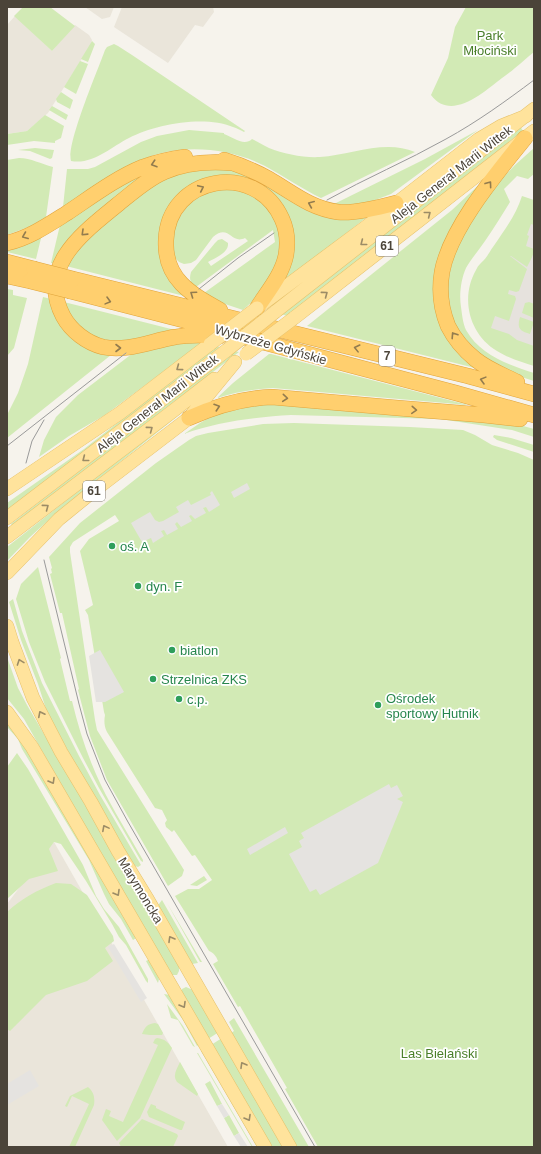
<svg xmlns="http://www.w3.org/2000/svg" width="541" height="1154" font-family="Helvetica,sans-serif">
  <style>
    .residential { fill: #eae5da }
    .industrial { fill: #e6e2dd }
    .green { fill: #d2eab5 }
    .parking { fill: #e5e3e0 }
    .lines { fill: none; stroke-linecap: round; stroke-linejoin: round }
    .major-casing { stroke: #e6c16a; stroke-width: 14 }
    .highway-casing { stroke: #e0a43c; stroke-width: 16 }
    .major { stroke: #ffe39c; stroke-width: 13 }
    .highway { stroke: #ffcf6e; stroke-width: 15 }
    .tram { stroke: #9a9a9a; stroke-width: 1 }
    .major-bridge-casing { stroke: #e6c16a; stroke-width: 14; stroke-linecap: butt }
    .highway-bridge-casing { stroke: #e0a43c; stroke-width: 16; stroke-linecap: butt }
    .major-bridge { stroke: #ffe39c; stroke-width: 13 }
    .highway-bridge { stroke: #ffcf6e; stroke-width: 15 }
    .oneway { stroke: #937c4e }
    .oneway2 { stroke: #9c8c66 }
    .leisure-dot { fill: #2e9e5b; stroke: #fff; stroke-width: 1.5 }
    .labels { text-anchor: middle; stroke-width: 3.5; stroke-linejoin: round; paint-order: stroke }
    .shield { fill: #fff; stroke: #817c74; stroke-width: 1 }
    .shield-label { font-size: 12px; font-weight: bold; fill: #4b4439 }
    .park-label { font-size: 13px; fill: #4a7f2a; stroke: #fff }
    .street-label { font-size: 13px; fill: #4b4439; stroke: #fff }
    .leisure-label { font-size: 13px; fill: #27864d; stroke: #fff; text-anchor: start }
  </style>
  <rect width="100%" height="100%" fill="#f6f3ec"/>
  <path class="residential" d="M85,7H114L110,17L102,19Z
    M122,7H213L214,12L203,27L195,25L168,63L114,27Z
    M15,16L52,51L75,25L89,35L92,40L91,44L48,113L27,131L7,134V25Z
    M54,842L228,1147H7V904Z"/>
  <path class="industrial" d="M534,206V354L489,339L482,320L502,265Z"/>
  <path class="green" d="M23,7H50L75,26L52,51L14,16Z
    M466,7H534V52C527,57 522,63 515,68C511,72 507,74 502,78C484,92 451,122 431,95L448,58L455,27Z
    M92,41L95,44L88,62L81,59Z
    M114,44L118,46L132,55L245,131L244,132C240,130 237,128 233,127C205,115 155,124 129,138C111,147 93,165 71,161C66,144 98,70 105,50L107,47Z
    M80,61L88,64L76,94L64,87Z
    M61,92L73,100L70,109L57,102L56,99Z
    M52,106L68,115L66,120L49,110Z
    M45,115L64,126L61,138L55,141V143L34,141L7,145V134L27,131Z
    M520,126L523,131L287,316L281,314Z
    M189,130L224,133V134C233,137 244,147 252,139C258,142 263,145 269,148C284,154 304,158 320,157C351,155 385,139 415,152L321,198C302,189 284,176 265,166C230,148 181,143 144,159C115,171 89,190 63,207L67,169H88L95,167L141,142L157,136Z
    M478,130L391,194L370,202L351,205L334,204L425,159Z
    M35,148L54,150L52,158L50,159L30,151L18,150Z
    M534,148V174L528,179L517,176L504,189L510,202C502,215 494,228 485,241C479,250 471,259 466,268C461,279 459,295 461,307C462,314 463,324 466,330C480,355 509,365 534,373V381L515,375L477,353L459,332L451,316L447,298V283L454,255L471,219L496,185L515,165Z
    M19,158C31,158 41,164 53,167L46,217L31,226L7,235V160Z
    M197,168C208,169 227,168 237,171C267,182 291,207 321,216C336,221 352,220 367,217L280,285L288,217L282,203L271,193L194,184L183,191L173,201L162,222L159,236V254L188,297L66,266L81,243L150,187L167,177Z
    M152,169L67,241L60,250L54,263H51L60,225L125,182Z
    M484,180L467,203L436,309L441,329L461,356L475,368L307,326L452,210Z
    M229,189L246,192L266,206L277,223L280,239V250L278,259L268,281L257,297L243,310L219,302L204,293L275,242L273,230L196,287C190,283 189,279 191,272L215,243L218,240L222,239L228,243C229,253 215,258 208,262L211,266L248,241L245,238C231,245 229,223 213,237L196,260L191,263L184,264L179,262L175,258L172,239L177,221L187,206L201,195L214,191Z
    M522,196L534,200V225L531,224L527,235L529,236L526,246L534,249C534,255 530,261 527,267L511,256H510L527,269L519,291L516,292L509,290L508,294L515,296L516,299L509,321L495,316L491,328L509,334L517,340L534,346V366C522,362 508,358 497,351C469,334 460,298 476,270C478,265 482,262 484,260C487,257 490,251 493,247C504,231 516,215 522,196Z
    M42,234L36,259L7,252V248Z
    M7,289L13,290V295L27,298L14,348L7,356Z
    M43,297L51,299C55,308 57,319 63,328C71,343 96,349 111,355L7,438V415L18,393L28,364Z
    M64,302L179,331L134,341H103L89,336L72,322Z
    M529,302L534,304V318L522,313L525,303Z
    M520,317L534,322L530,334C519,331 517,328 520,317Z
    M203,342L105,415L69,436L39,457L44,440L56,417L78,395L133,353L172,343Z
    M216,346L220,347L7,512V503L84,449Z
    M234,351L239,352L12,526L11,524Z
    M269,354H271L468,405L273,388C253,389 235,392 217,398L233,383Z
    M259,401L516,424L534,429V437L512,430L440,419L291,415C256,417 216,422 184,434L200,423L214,415Z
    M183,409L184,411L61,509L30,537L7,561V547Z
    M294,423L410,427L463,430L475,435L492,445L518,453L534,460V1147H318L285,1089L287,1088L240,1006L238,1007L213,964L218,961C216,956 214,953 209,951L175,896L188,889H199L212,880L195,855L192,856L174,830L172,832L166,827L165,823L167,820L162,810L155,808L107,732C104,726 104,721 105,715L104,712L88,615L85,610L93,605L80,551L89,539L119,521L115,515L73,542L70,547V552L95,720L97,730L184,870L182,876L168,886L107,780L90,736L78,690L79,689L62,613H60L50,574L52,573L51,569L52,568L49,557L80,523L156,463L189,440L196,436L208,433L263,424Z
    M494,435L511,438L534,445V452L497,440L493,437Z
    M38,567L61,658L60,659L70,701H72C79,730 88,758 101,785C113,810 129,835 143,860V862L141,861L99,788L83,758L45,682L29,642L16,599L21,584Z
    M13,599L22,631L42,683L79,756L100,795L141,865L138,867L135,866L132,864L75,764L47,712L38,684L21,640L9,602Z
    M7,657L18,688L27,705L179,966V971L177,975H172L88,832L24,719L7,698Z
    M7,723L33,758L138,937L133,940L121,919L109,904L104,894L89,860L22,749L18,739L7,727Z
    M17,753L28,769L83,865L96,896L104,909L119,927L148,979V983L146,981L126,945L119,937L112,924L86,881L61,844L54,842L49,849L58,871L29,879L7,899V767Z
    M204,876L207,880L197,886L190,885Z
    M56,883L71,884L87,895L113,936L114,941L105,948L113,961L87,981L46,995L10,1031L7,1029V912C21,899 37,890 56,883Z
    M162,900L198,963L192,964L159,910V904Z
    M167,903L202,962H200Z
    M150,959L159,979L158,983L146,961Z
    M186,987L193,990L219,1032L208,1039L181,993L182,989Z
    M164,994L170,995L200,1044L197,1046L183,1020Z
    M167,1004L183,1026L195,1047L193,1046L178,1020L171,1018Z
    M234,1018L309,1147H297L231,1033L234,1031L229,1022Z
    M155,1023L158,1024L163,1033L162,1035H150L142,1034C145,1027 147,1024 155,1023Z
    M157,1038C165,1039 168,1042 172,1048L140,1118L117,1141L102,1120L106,1109L111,1111L109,1116L123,1122L158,1045L153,1043L155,1039Z
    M222,1038L285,1147H271L211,1045Z
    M203,1049L259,1147H257L201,1051Z
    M197,1053H198L253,1147H252Z
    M180,1062L198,1094L197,1096L177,1082C172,1075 177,1069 180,1062Z
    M210,1081L222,1104L217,1106L205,1084Z
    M88,1087C94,1092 95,1098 94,1105L75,1147H69L89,1104L72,1096L67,1107L65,1106L70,1096Z
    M151,1104L156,1106V1108L185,1122L182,1130H180L149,1117L147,1112Z
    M229,1115L239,1133L234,1136L224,1118Z
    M142,1119L177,1134L178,1136L173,1147H121L119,1143Z"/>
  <path class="parking" d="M247,483L250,489L234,498L231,492Z
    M212,491L220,505L209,512L206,507L203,508L206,513L195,519L191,515L189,516L192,521L181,527L177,522L175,524L178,529L167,535L164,530L161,531L164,536L153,543L151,538L142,542L131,523L150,512L155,520L159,522L163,521L179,512L176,507L188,500L191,505L211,495L210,493Z
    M100,650L124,692L105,702H96L89,656Z
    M389,784L391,788L397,785L403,796L397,799L403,802L378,863L320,895L316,889L310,892L289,854L302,847L299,841L304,838L301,833Z
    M285,827L288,833L250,855L247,849Z
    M114,944L147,998L141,1002L108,947Z
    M30,1070L39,1086L7,1105V1084Z
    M222,1104L229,1115L224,1118L217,1106Z
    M239,1133L248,1147H241L234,1136Z"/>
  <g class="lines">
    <defs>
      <path id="major" d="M261,305L367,226L479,139L501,126L526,116
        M275,312L534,109
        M294,318L534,131
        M7,489L120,413L210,344
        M7,518L227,350
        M7,537L173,411L214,379
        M7,573L59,519L91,493L189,418L235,362
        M7,626L12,642L33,698L61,752L91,802L118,851L148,900L290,1147
        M7,712L32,747L265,1147"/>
      <path id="highway" d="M224,160C240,165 255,171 269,179C293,193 310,208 338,212C354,214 381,207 396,203
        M7,243C29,238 48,225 67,213C91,197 116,178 143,167C157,162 170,159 185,157
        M7,262L34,269
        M7,276L30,281
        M73,279L468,376L534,394
        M70,291L187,321L240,336L456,393L534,415
        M220,310C191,294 164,279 166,240C168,176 256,160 282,219C287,230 288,243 286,255C282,275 268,291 257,308
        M220,336C205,335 190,334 175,337C151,341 127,352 103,347C87,343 71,331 63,316C37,266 83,233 117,205C132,193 147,179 164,172C186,162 209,161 233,163
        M517,382C503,375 487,369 475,359C464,350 454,338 448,326C441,309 439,290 442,272C450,228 497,173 525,138
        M189,418C216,406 243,398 272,397L398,408L484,415L520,419"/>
    </defs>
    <use href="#major" class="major-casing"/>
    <use href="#highway" class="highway-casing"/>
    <use href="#major" class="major"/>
    <use href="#highway" class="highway"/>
    <path class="tram" d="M327,200C366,178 407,161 446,139C477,122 506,101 534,80
      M199,289L238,258L274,233
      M7,446L126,353
      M26,463L32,441L44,420
      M44,560L79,704L87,734L105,780L128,822L315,1147"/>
    <defs>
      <path id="major-bridge" d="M210,344L257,308
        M227,350L275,312
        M246,354L294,318"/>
      <path id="highway-bridge" d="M34,269L73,279
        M30,281L70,291"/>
    </defs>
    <use href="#major-bridge" class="major-bridge-casing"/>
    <use href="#highway-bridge" class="highway-bridge-casing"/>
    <use href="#major-bridge" class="major-bridge"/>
    <use href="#highway-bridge" class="highway-bridge"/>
  </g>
  <defs><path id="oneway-chevron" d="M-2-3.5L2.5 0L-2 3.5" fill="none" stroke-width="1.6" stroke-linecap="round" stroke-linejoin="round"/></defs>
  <g class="oneway">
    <use href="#oneway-chevron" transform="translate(154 164) rotate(162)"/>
    <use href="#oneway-chevron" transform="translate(489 184) rotate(-54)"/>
    <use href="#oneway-chevron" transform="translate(201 188) rotate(-25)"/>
    <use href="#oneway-chevron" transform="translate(311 204) rotate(-157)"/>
    <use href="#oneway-chevron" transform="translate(84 233) rotate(136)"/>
    <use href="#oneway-chevron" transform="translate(25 236) rotate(158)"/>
    <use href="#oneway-chevron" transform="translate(193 294) rotate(-145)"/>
    <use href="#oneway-chevron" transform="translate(108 301) rotate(15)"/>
    <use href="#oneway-chevron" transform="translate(454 335) rotate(-123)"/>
    <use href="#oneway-chevron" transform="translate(118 348)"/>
    <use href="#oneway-chevron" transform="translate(357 348) rotate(-166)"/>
    <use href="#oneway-chevron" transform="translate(483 380) rotate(-165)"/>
    <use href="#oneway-chevron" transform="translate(285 398) rotate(5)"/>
    <use href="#oneway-chevron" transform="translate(217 407) rotate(-18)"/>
    <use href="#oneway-chevron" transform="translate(414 410) rotate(4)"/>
  </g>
  <g class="oneway2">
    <use href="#oneway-chevron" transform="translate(428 214) rotate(-38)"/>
    <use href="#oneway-chevron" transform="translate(363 243) rotate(142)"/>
    <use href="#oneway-chevron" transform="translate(325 294) rotate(-37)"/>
    <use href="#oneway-chevron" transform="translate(179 368) rotate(143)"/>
    <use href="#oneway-chevron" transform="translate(150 429) rotate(-37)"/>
    <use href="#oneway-chevron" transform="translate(85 459) rotate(142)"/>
    <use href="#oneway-chevron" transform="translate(46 507) rotate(-37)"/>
    <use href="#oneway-chevron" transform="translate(20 662) rotate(-110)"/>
    <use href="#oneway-chevron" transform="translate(41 714) rotate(-117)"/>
    <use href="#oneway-chevron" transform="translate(52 781) rotate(60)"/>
    <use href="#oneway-chevron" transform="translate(105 828) rotate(-118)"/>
    <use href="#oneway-chevron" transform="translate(117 893) rotate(60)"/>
    <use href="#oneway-chevron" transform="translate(171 939) rotate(-120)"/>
    <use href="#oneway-chevron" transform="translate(183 1005) rotate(60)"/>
    <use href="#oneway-chevron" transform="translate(243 1065) rotate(-120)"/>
    <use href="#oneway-chevron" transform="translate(248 1118) rotate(60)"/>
  </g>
  <g class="leisure-dot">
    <circle cx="112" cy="546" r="4"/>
    <circle cx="138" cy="586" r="4"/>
    <circle cx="172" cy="650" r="4"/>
    <circle cx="153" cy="679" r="4"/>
    <circle cx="179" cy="699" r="4"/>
    <circle cx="378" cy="705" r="4"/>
  </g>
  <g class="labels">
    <g class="shield">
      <rect x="376" y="236" width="22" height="20" rx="3"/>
      <rect x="379" y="346" width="16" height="20" rx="3"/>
      <rect x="83" y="481" width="22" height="20" rx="3"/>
    </g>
    <g class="shield-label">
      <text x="387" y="250">61</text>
      <text x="387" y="360">7</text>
      <text x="94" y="495">61</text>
    </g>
    <g class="park-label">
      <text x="490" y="40">Park<tspan x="490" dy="15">Młociński</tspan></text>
      <text x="439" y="1058">Las Bielański</text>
    </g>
    <g class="street-label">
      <text transform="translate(451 174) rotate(-38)" y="5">Aleja Generał Marii Wittek</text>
      <text transform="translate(271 344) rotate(16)" y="5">Wybrzeże Gdyńskie</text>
      <text transform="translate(157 403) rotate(-38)" y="5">Aleja Generał Marii Wittek</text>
      <text transform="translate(141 890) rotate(59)" y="5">Marymoncka</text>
    </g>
    <g class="leisure-label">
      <text x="120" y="551">oś. A</text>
      <text x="146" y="591">dyn. F</text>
      <text x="180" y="655">biatlon</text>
      <text x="161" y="684">Strzelnica ZKS</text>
      <text x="386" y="703">Ośrodek<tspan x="386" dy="15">sportowy Hutnik</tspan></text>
      <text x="187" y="704">c.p.</text>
    </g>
  </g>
  <rect width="541" height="1154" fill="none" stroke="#4b4439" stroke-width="16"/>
</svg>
